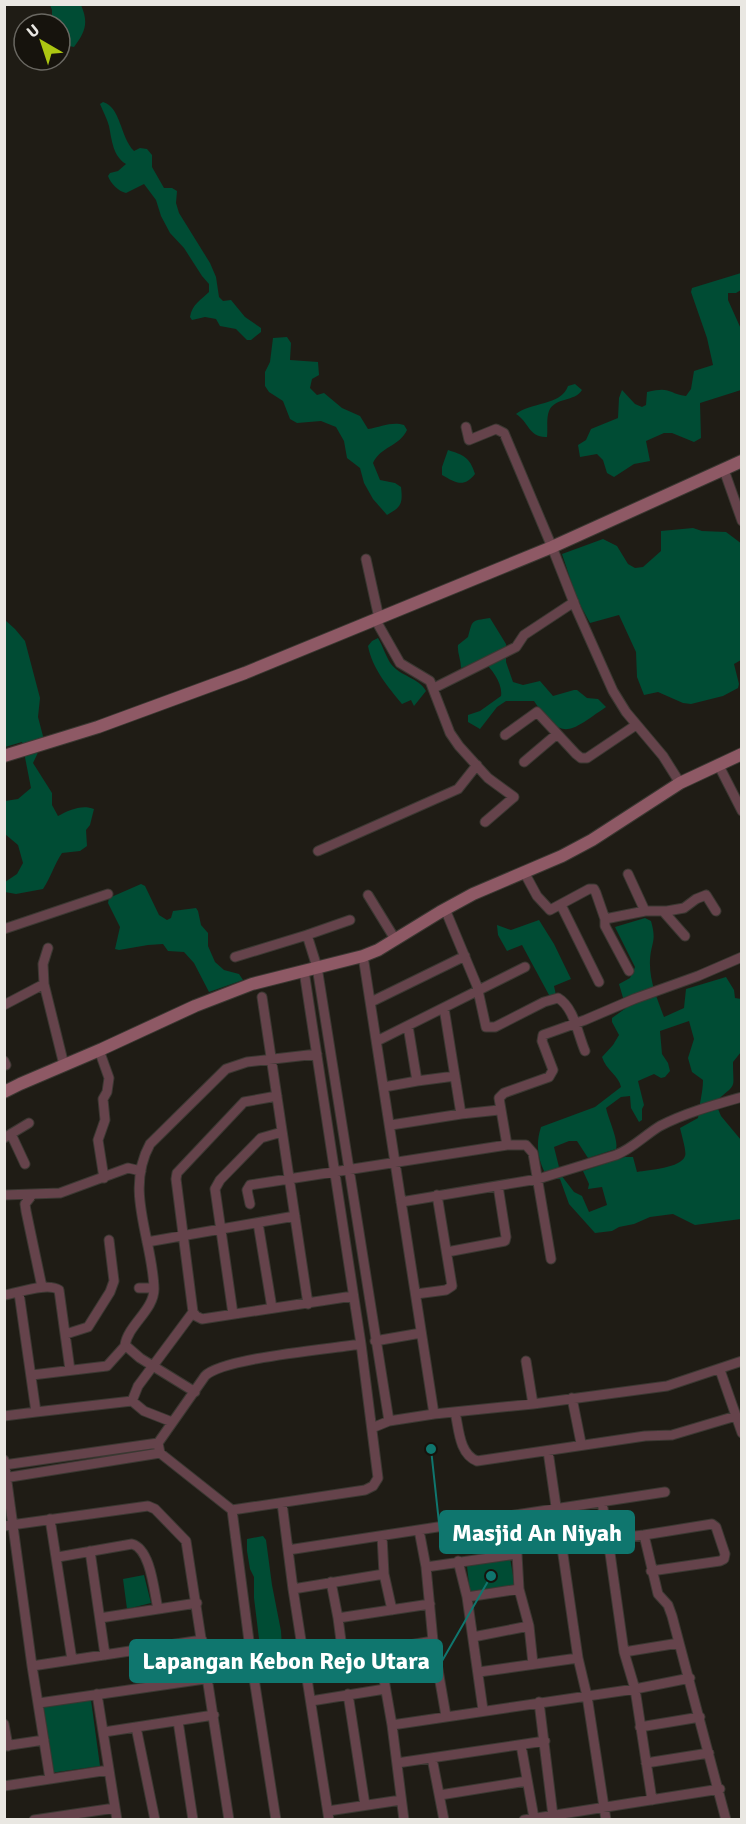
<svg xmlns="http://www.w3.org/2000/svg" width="746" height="1824" font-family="Signika,sans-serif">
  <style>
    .green { fill: #004c34; fill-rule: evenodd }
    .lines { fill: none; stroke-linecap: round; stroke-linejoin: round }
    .street-casing { stroke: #3b3832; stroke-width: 11 }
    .secondary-casing { stroke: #3b3832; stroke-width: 14 }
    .street { stroke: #65434b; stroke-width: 9 }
    .secondary { stroke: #8e5965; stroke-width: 12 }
    .leader { fill: none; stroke: #0f766e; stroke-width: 2 }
    .callout-dot { fill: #0f766e; stroke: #16130d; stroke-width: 2 }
    .callout { fill: #0f766e; stroke: #0f766e; stroke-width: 2 }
    .callout-label { font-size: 24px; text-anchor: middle; font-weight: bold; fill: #fff }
  </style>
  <rect width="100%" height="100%" fill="#1f1c15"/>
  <path class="green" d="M50,5H81C89,23 85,32 74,47L60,44V24H52V10Z
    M103,102C121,107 120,137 134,151L140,148L147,149L152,155V167L164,188H172L177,191L176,203L179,213L210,263L216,277L219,297L223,301L231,300L245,317L261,328V332L251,340H247L236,329L220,326L216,319L205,317L192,320L190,317C192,304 201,300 209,292V284L202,276L184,248L170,233L161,216L156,200L144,184L126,193C118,191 111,184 108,176L110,173L118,171L126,164C113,156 112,141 109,126C107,119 103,111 100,104Z
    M741,273V290L736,293H728V300L741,329V390L700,403L701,438L694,442L672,433H664L646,441L650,461L634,464L614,477L607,473L603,460L597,454L580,457L578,445L586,440L591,429L618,418L619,398L622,390L635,404L642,407L646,405L647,392C671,386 667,393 686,396L691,389L694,371L713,365L707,338L691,292L692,288Z
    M287,337L291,343L290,360L318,362L319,375L312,379L310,388L317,395L324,393L342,408L360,416L368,429C381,427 392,421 404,425L407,430C400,446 380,447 373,463L380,480L395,483L401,487C403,504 401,507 387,515L373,499L364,483L360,468L347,458L344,441L336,427L321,421L297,423L290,419L283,401L269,392L265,386V372L270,362L273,338Z
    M575,384L582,390C575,402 555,397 549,411C546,419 548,428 547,437C529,438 529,422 516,414C530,402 561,406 568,386Z
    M448,450C463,455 470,457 475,474C464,488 456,483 442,475V467Z
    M693,528L702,531L726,532L742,544L741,660L734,664L739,684L738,688L723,696L691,704L683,703L658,692L644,695L637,677L636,652L619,615L590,623L577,599L562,554L603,539L617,546L628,564L635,568L643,567L661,551V531Z
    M490,618L506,644V662L513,682L523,685L540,681L553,696L574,690H577L587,698L598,699L606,707C569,732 563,743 534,701H506L497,707L480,729L468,722V715L480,711L501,696C503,684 492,669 483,661L461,668C461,660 457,652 458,645L468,637C473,620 470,621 490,618Z
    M5,620L15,629L25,641L40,698L38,717L44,740L33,763L52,793V805L58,816C69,810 82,804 94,809L90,825L86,830L87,846L80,851L62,853C54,865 51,877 43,889L16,894L5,892V882L17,874L23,863L18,845L5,834V801L18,799L31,788L22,742L5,747Z
    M378,638C383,646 386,657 391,664C401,677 418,677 426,691L414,706L411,700L402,704C388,687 372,668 368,646L372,641Z
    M141,884L145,886L159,915L167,920L171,918L173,911L196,908L198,911L201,925L208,933V946L215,962L224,970L239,974L243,980L209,992L194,963L184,952L168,951L163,944L148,945L119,950L115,949L120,927L108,903L109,898Z
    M645,918L651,921C657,942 651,942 650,960C649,980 657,998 664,1017L684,1008L686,989L726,977L734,990L735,998L741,999V1052L733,1062C733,1091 738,1082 715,1102L721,1116L741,1140V1219L695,1225L673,1214L650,1217L634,1224L619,1227L612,1231L595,1233L569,1204L560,1179L548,1178C538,1162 535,1145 541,1127L595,1107L621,1087C619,1076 606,1070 602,1057L613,1045L619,1035L612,1022V1018L626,1008L619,984L630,978L635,967L615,927ZM689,1021L694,1039L688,1058L692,1072L703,1080C703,1093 699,1104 698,1118L680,1128C681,1133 687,1152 685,1156C681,1168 649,1170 637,1172L633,1157H625L583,1171L589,1184L588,1189L602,1187L607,1205L589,1212L582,1196L574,1192L561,1175L554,1147L569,1141H577L588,1158L616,1149C619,1141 608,1118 606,1108L621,1097L630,1096L631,1108L639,1122L642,1120V1109L644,1105L638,1081L654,1074L661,1078L665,1077L670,1071L668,1063L662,1054L660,1031Z
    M539,920L554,944L571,979L554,986L556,995H549L522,945L507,951L498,935L497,925L511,930Z
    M263,1536L266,1540L272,1585L281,1631L282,1648C276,1652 266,1653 260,1647L254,1598V1577L250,1569L247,1551V1539Z
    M510,1558L515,1587L470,1594L467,1566Z
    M144,1575L151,1603L127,1609L123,1579Z
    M91,1700L100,1766L50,1773L41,1707Z"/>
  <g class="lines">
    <defs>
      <path id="street" d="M466,427L469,440L496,429L504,433L552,547L576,608L613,691L626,712L663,756L680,783
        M724,470L742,521
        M366,559L379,618
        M375,619L400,663L430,681L450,733L459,746L488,778L514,797L485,822
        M434,688L516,647L524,635L574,602
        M505,735L537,712L576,754L581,758H587L636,725
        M524,762L557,734
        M718,764L742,811
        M318,851L458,789L477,765
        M524,872L537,896L550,910L589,889H594L596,893L605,919L645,911H667L684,908L696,899L706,895L716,911
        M628,874L645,911
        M368,895L395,939
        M561,905L599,982
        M445,909L477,986L486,1027H495L544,1002L558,998C574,1007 578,1035 585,1051
        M663,911L685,936
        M605,919V926L629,971
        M350,920L307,935L317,967L389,1421
        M4,929L108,894
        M48,948L43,964L44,984L64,1065
        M363,956L434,1414
        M235,957L307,935
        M304,971L361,1344L378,1478L373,1486L365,1490L232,1510L160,1453L158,1443L205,1376C222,1358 331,1349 361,1344
        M262,997L308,1304
        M371,1002L465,956
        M4,1005L44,984
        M444,1008L461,1114
        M408,1026L417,1081L455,1076
        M377,1041L525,967
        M99,1050L109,1078L107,1092L103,1099L105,1120L98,1140L104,1178
        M4,1061L6,1065
        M384,1087L417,1081
        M277,1096L244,1102L177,1173L176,1179L193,1312L196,1316L202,1319L353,1296
        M391,1125L461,1114L499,1110
        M11,1134L25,1164
        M4,1138L29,1123
        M507,1145L499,1098L504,1093L549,1077L553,1070L542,1041L543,1035L585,1020L634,999L698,976L742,957
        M4,1195L60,1193L128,1168L141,1171
        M32,1195L25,1204L26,1211L42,1287
        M401,1202L538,1179L616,1155C632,1149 645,1135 660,1126C685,1113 714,1105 742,1097
        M250,1204L247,1190L250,1185L507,1145H526L533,1153L551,1259
        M258,1223L272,1308
        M147,1242L295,1216
        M447,1252L505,1241L506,1237L498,1186
        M139,1288H154
        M19,1293L36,1412L132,1401L144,1411L172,1422
        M416,1294L446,1290L452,1286L437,1195
        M4,1295C18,1293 48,1282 59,1290L70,1370
        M233,1314L215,1189L220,1180L261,1138L282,1132
        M66,1334L88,1327L110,1292L114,1281L109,1240
        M375,1341L421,1333
        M526,1361L533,1404
        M720,1370L742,1433
        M32,1375L107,1366L125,1346
        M195,1392L140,1358L125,1345C128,1325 154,1310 154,1289C153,1240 124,1191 150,1144L226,1069L247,1062L317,1054
        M572,1398L581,1443
        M132,1401L138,1386L193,1312
        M455,1412C459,1429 459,1454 477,1461L645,1436L672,1435L736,1416
        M4,1416L36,1412
        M372,1428L389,1421L434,1414L533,1404L667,1386L742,1361
        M548,1451L578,1658L587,1696L606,1820
        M4,1460L32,1666L50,1779
        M4,1465L158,1443
        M4,1478L160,1453
        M602,1502L608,1539L644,1535L658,1594L668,1605L672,1616L726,1820
        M282,1503L293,1589L329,1820
        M232,1510L253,1672L276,1820
        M510,1516L517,1554L519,1589L529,1626L533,1664
        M50,1519L72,1660
        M4,1526L148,1506L155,1509L186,1541L229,1820
        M419,1530L426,1567L433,1641L446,1716
        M644,1535L712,1524L716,1527L725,1554L724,1559L720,1561L651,1571
        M382,1536L384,1574L392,1610
        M608,1539L624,1652L635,1689L652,1800
        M288,1550L665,1492
        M90,1551L105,1655
        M58,1557L132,1544C151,1549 154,1592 158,1609
        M458,1561L467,1597L483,1710
        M426,1567L517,1554
        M331,1582L338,1618L343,1656
        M293,1589L384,1574
        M467,1597L519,1589
        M100,1618L197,1603
        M338,1618L430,1604
        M473,1637L529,1626
        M379,1651L392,1725L404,1820
        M624,1652L679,1643
        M32,1666L202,1640
        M479,1672L578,1658
        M97,1694L117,1820
        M348,1694L365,1805
        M311,1701L385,1689
        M539,1702L553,1816
        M39,1703L253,1672L433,1641
        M178,1721L193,1820
        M4,1724L8,1746
        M392,1725L635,1689L690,1678
        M136,1727L155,1820
        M640,1727L700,1717
        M104,1732L214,1715
        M521,1745L534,1818
        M4,1746L44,1740
        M432,1758L444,1820
        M397,1763L545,1741
        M646,1763L709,1753
        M4,1786L109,1770
        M440,1795L527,1781
        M328,1811L401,1800
        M34,1820L115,1808
        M524,1820L720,1789"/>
      <path id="secondary" d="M4,756L98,727L245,673L552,547L742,461
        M4,1092L20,1084L102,1049L195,1006L252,984L363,956L378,950L440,912L473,894L562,856L592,840L680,783L742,754"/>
    </defs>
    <use href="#street" class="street-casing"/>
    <use href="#secondary" class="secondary-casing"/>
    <use href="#street" class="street"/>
    <use href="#secondary" class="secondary"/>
  </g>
  <path class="leader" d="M431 1449L440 1532M491 1576L442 1661"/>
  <g class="callout-dot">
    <circle cx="431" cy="1449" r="6"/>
    <circle cx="491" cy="1576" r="6"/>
  </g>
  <g class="callout">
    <rect x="440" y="1511" width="194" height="42" rx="6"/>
    <rect x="130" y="1640" width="312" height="42" rx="6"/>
  </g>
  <g class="callout-label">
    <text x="537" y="1541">Masjid An Niyah</text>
    <text x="286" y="1669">Lapangan Kebon Rejo Utara</text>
  </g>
  <rect width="746" height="1824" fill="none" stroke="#e9e7e2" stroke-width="12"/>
  <g transform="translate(42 42) rotate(321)"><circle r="28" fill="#16130d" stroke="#6a6862" stroke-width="1.5"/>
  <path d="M0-4.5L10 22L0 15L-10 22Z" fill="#acc612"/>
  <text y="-9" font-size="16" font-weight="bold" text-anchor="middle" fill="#e9e7e2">U</text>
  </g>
</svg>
